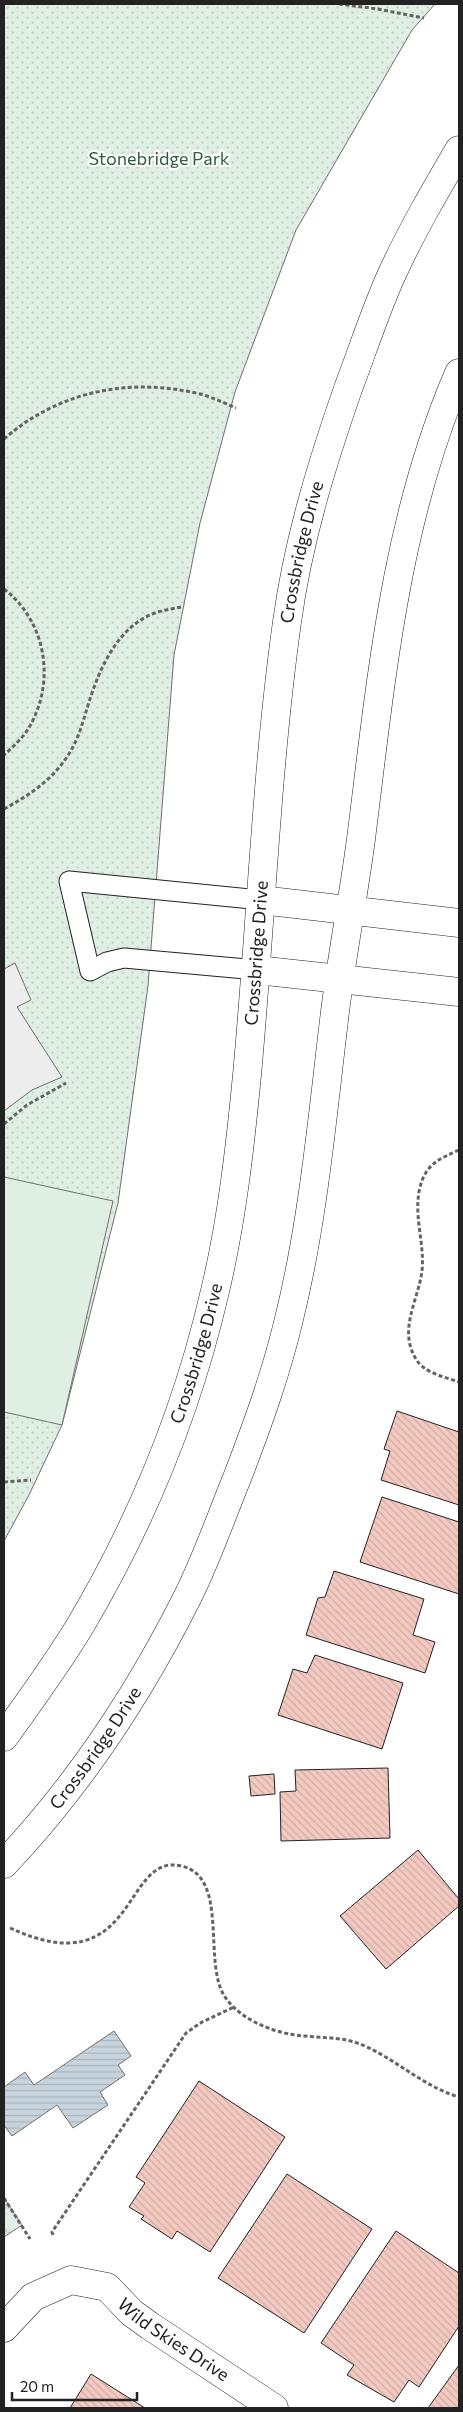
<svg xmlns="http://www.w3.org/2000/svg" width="463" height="2412" font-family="Commissioner,sans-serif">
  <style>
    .grass { fill: url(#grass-tufts); stroke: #6f6f6f }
    .park { fill: url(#park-dots); stroke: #6f6f6f }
    .garden { fill: #e0efe3; stroke: #6f6f6f }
    .parking { fill: #ededed; stroke: #6f6f6f }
    .water { fill: url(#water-rules); stroke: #6f6f6f }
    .building { fill: url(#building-back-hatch); stroke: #222 }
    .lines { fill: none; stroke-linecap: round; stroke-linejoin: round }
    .service-casing { stroke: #222; stroke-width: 21 }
    .minor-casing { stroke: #222; stroke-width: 29 }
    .tertiary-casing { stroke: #222; stroke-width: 29 }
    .path { stroke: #646464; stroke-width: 3; stroke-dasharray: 4 2.5; stroke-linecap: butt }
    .service { stroke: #fff; stroke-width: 19 }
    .minor { stroke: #fff; stroke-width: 28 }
    .tertiary { stroke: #fff; stroke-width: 28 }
    .labels { text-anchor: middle; stroke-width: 4; stroke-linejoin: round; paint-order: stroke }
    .park-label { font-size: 18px; fill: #2f5e38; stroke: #fff }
    .street-label { font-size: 18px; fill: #222; stroke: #fff }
  </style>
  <defs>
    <pattern id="grass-tufts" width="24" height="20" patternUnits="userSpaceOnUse" patternTransform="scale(1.25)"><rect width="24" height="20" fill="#e0efe3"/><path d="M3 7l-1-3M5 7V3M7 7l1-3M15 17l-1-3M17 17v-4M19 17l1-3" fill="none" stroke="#c0cdc2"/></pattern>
    <pattern id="park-dots" width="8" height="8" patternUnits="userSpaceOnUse" patternTransform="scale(1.25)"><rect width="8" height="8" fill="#e0efe3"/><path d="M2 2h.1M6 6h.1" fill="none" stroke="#c0cdc2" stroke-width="1.8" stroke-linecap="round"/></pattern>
    <pattern id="water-rules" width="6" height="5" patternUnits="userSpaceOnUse" patternTransform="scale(1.25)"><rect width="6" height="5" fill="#c7d3dd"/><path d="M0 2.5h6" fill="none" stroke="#abb5bd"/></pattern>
    <pattern id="building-back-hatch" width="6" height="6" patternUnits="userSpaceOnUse" patternTransform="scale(1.25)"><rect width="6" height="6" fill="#f3c9c0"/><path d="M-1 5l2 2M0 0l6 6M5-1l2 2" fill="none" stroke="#d0aca5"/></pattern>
  </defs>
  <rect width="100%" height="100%" fill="#fff"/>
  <path class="grass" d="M4,2198L22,2225L4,2237Z"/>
  <path class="park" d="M4,4H435L412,30L296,230L235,392L200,523L174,655L148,986L118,1203L62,1425L29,1495L4,1541Z"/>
  <path class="garden" d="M4,1177L113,1201L62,1425L4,1412Z"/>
  <path class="parking" d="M15,963L31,1000L17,1007L62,1077L32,1090L4,1111V969Z"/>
  <path class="water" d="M114,2031L131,2056L118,2065L125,2075L100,2092L108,2105L73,2128L57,2105L12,2136L4,2125V2087L25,2072L34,2085Z"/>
  <path class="building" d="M397,1411L459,1432V1505L381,1480L390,1451L384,1449Z
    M382,1497L459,1522V1594L360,1562Z
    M334,1571L424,1599L413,1635L435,1642L425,1673L306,1635L318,1598L325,1597Z
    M315,1655L403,1683L382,1749L278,1715L293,1669L307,1673Z
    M388,1768L390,1838L281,1841L280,1792L296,1791L295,1770Z
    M274,1774L275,1794L251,1796L249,1776Z
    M418,1850L459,1899V1906L386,1969L340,1916Z
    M199,2081L285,2137L210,2252L177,2231L172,2239L141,2219L144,2216L129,2207L145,2183L136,2177Z
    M287,2174L372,2229L304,2333L218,2278Z
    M396,2231L459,2273V2326L419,2387L409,2380L394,2402L347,2375L354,2365L321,2343Z
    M459,2365V2408H428Z
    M91,2374L145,2408H70Z"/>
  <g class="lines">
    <defs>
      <path id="service" d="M257,970L124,958L107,962L90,971L69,881L261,900"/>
      <g id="minor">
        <path d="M261,900L459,923"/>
        <path d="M257,970L459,992"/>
        <path id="s1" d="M4,2328L33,2297L71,2280L107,2287L132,2313L150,2326L274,2408"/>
      </g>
      <g id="tertiary">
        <path id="s2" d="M4,1737C30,1701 57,1664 80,1626C141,1523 188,1408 215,1291C232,1220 240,1147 247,1075C261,924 266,772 287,622C298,541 322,463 349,386C363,349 375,312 391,276C411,232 435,191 459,150"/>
        <path id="s3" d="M4,1864C78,1786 140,1692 188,1596C207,1558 221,1517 237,1478C257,1426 276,1374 289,1319C313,1222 322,1120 334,1020C341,959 353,900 361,839C381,681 395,521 459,373"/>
      </g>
    </defs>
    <use href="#service" class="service-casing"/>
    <use href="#minor" class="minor-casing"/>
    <use href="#tertiary" class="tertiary-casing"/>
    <path class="path" d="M339,4L378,9L424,18
      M4,439C59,391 129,377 200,394C212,397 224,403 236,408
      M4,589C44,620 55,675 33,720C27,734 15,745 4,755
      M4,809C30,795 55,778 70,752C80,736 84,717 90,699C101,665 119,626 155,613C163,610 172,609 181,607
      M4,1124L27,1105L66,1083
      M459,1150C439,1159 426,1164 420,1187C413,1216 425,1243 422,1271C418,1301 398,1330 416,1359C424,1373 445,1377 459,1382
      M4,1482L31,1480
      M10,1928C138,1987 122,1852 181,1866C230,1876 202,1963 225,1997C241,2021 277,2034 304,2036C323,2038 342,2037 360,2044C395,2058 422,2086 459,2097
      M4,2198L30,2239
      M53,2235L52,2232L186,2033L202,2022L234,2007"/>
    <use href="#service" class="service"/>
    <use href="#minor" class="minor"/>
    <use href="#tertiary" class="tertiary"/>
  </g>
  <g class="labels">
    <g class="park-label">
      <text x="159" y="165">Stonebridge Park</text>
    </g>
    <g class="street-label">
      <text dy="6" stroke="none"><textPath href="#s2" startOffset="1242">Crossbridge Drive</textPath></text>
      <text dy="6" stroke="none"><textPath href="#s2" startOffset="838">Crossbridge Drive</textPath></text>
      <text dy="6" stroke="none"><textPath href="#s2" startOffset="432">Crossbridge Drive</textPath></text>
      <text dy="6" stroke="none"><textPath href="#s3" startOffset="148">Crossbridge Drive</textPath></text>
      <text dy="6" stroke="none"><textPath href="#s1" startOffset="206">Wild Skies Drive</textPath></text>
    </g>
  </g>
  <rect width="463" height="2412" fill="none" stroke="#222222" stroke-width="10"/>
  <path d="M12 2392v8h125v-8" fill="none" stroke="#222222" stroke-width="2.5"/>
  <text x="20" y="2392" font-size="15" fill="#222222" stroke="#ffffff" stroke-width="4" paint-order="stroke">20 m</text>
</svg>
